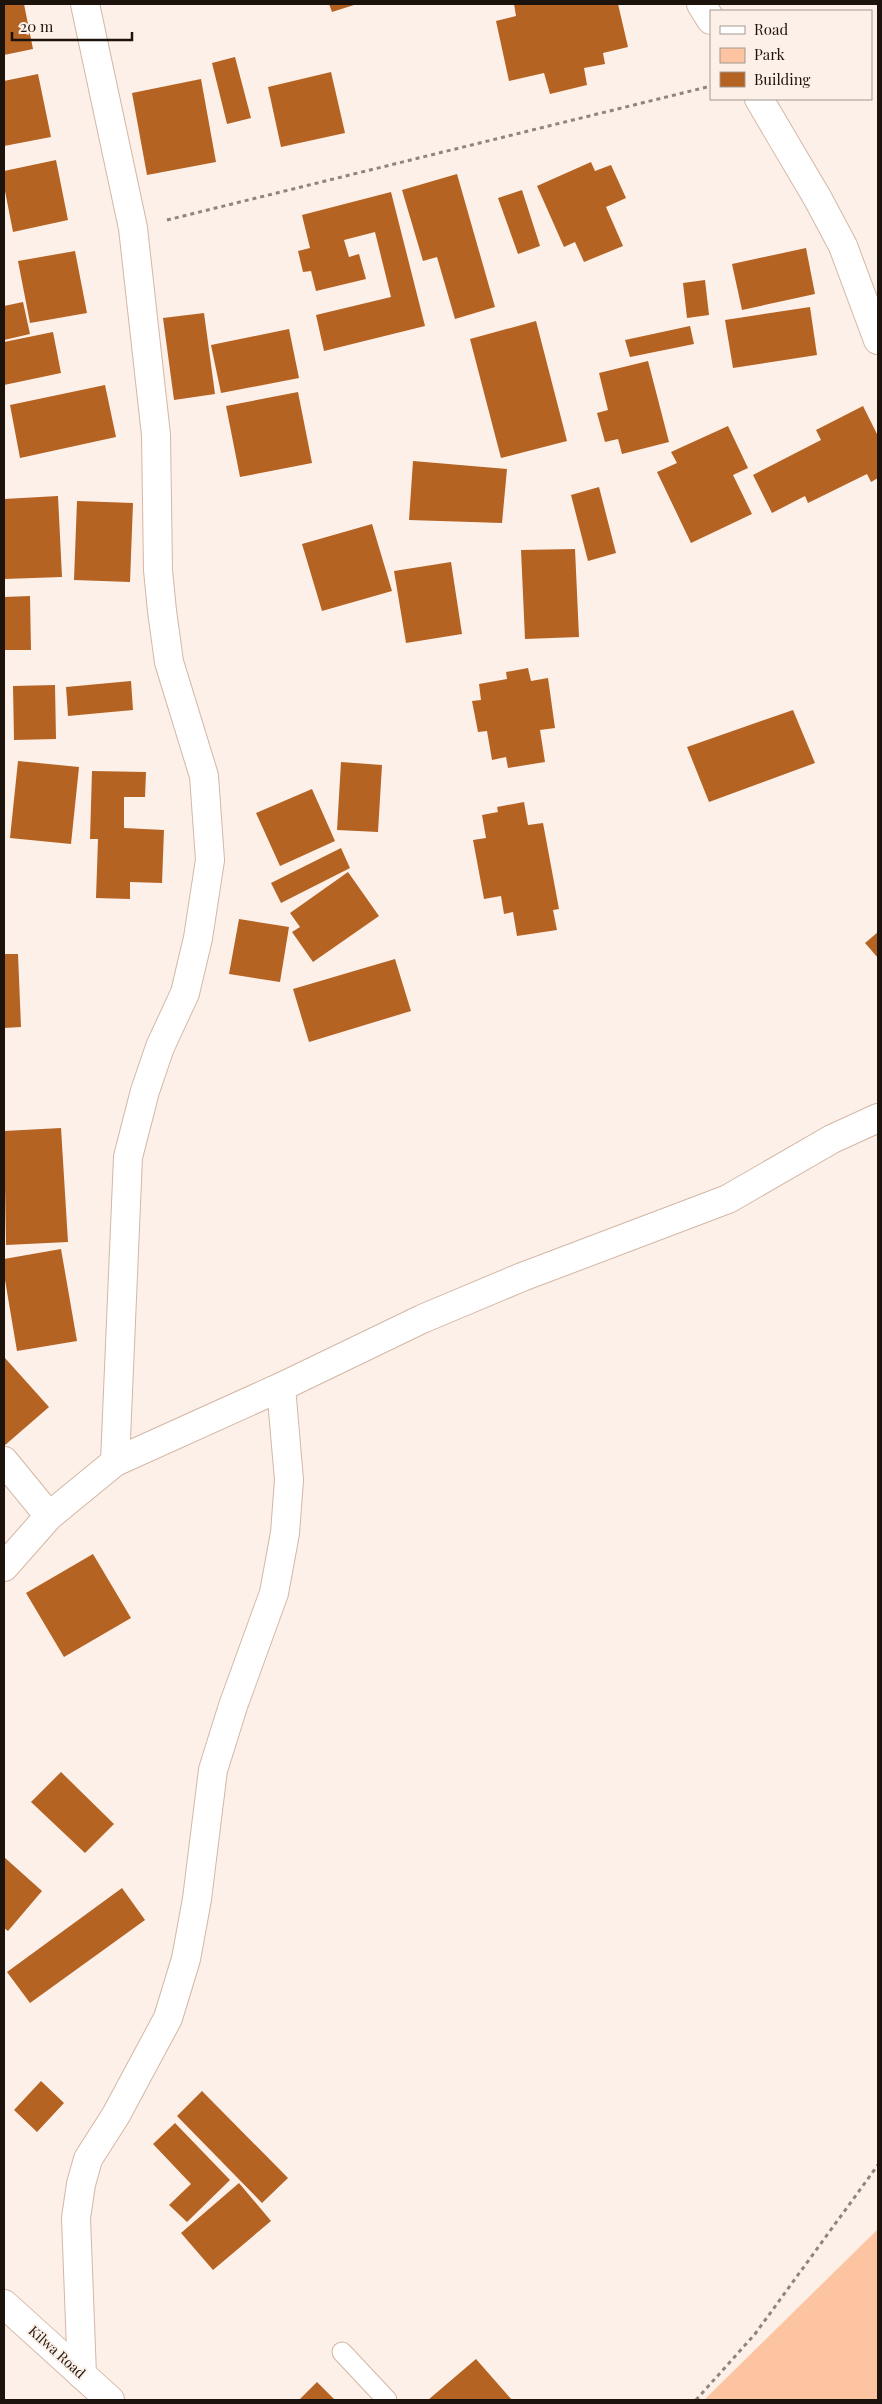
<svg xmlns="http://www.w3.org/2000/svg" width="882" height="2404" font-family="'Playfair Display',serif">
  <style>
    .green { fill: #fcc4a0 }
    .building { fill: #b56323 }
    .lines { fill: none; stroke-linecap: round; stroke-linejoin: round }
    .service-casing { stroke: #d4b7a5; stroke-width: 21 }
    .minor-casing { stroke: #d4b7a5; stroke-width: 30 }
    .trunk-casing { stroke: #d4b7a5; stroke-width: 30 }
    .path { stroke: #90857e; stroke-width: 3; stroke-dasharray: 4 4; stroke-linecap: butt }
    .service { stroke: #fff; stroke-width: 19 }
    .minor { stroke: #fff; stroke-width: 28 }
    .trunk { stroke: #fff; stroke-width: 28 }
    .labels { text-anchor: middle; stroke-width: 4; stroke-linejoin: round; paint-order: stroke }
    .street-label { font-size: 14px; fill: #1d130d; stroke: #fcf0e8 }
  </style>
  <rect width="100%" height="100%" fill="#fcf0e8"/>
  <path class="green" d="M878,2229V2400H704Z"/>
  <path class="building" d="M4,4H24L33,49L4,55Z
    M329,4H357L332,12Z
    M514,4H618L628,47L603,53L605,64L584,68L587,85L550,94L544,73L509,81L496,21L516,16Z
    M235,57L251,118L227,124L212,63Z
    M331,72L345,133L281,147L268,87Z
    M38,74L51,137L4,146V81Z
    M201,79L216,162L147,175L132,93Z
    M56,160L68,220L13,232L4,186V171Z
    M591,162L595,171L611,165L626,198L606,207L623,246L584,262L575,242L564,247L537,186Z
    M457,174L495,307L455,319L437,257L423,261L402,190Z
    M522,190L540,246L518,254L498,198Z
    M391,192L425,326L324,351L316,315L391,297L375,232L344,240L349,257L359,254L366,279L316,291L311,271L303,272L298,251L310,248L302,215Z
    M806,248L815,294L742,310L732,264Z
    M75,251L87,313L30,323L18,261Z
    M705,280L709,315L687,318L683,283Z
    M23,302L30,334L4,340V306Z
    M810,307L817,355L733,368L725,320Z
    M204,313L215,394L174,400L163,318Z
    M536,321L567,441L501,458L470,339Z
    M690,326L694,344L630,357L625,340Z
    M289,329L299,378L221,393L211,345Z
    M53,332L61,373L4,385V342Z
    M648,361L669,442L622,454L618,439L605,442L597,413L608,410L599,373Z
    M105,385L116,437L20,458L10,405Z
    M298,392L312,463L240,477L226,406Z
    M863,406L878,436V478L871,482L867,474L808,503L805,496L772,513L753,475L821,440L816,430Z
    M728,426L748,468L733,475L752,514L691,543L657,472L677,463L671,452Z
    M413,461L507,469L502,523L409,520Z
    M599,487L616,553L588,561L571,495Z
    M58,496L62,577L4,579V499Z
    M77,501L133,503L130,582L74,580Z
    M372,524L392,591L322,611L302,544Z
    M575,549L579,637L525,639L521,550Z
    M451,562L462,634L406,643L394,571Z
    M30,596L31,650H4V597Z
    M528,668L531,681L548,678L555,728L540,730L545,762L508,768L506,757L492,760L487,731L478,732L472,701L481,700L479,684L507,679L506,672Z
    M131,681L133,710L68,716L66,687Z
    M55,685L56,739L14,740L13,686Z
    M793,710L815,763L709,802L687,747Z
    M18,761L79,767L71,844L10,838Z
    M341,762L382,765L378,832L337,830Z
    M92,771L146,772L145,797H124V828L164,830L162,883L130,882V899L96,898L98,839H90Z
    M312,789L335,841L280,866L256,813Z
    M524,802L528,825L543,823L559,909L553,910L557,930L517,936L513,912L504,914L501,896L484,899L473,840L486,838L482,815L498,812L497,807Z
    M341,848L350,868L281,903L271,883Z
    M348,872L379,916L313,962L292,932L300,927L290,913Z
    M239,919L289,927L280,982L229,974Z
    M878,932V958L865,943Z
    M4,954H18L21,1027L4,1028Z
    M395,959L411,1011L309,1042L293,989Z
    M61,1128L68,1242L6,1245L4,1131Z
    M61,1249L77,1341L17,1351L4,1274V1259Z
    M5,1358L49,1407L4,1446V1360Z
    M93,1554L131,1618L64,1657L26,1593Z
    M61,1772L114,1824L85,1853L31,1802Z
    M4,1857L42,1891L8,1931L4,1928Z
    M122,1888L145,1920L30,2003L7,1972Z
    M41,2081L64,2103L37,2132L14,2110Z
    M202,2091L288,2178L262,2203L177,2116Z
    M175,2123L230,2180L187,2222L169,2205L191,2184L153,2144Z
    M239,2183L271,2221L213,2270L181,2233Z
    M476,2359L512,2400H428Z
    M317,2382L335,2400H299Z"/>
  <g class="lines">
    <defs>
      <path id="service" d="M342,2352L387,2400"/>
      <path id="minor" d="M85,4L133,228L156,435L158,570L162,611L169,662L204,776L210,860L198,938L185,993L160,1047L145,1091L128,1157L115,1462
        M701,4L711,20
        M759,99L818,199L843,246L878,340
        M4,1461L49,1516
        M4,1567L49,1516L115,1462L281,1387L422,1319L522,1277L728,1199L832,1139L878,1118
        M82,2375L76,2218L81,2184L88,2159L116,2115L168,2018L186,1959L197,1899L213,1770L233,1706L274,1593L285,1533L289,1480L281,1387"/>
      <path id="trunk" d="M4,2304L110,2400"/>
    </defs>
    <use href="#service" class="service-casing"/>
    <use href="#minor" class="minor-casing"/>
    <use href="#trunk" class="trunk-casing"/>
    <path class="path" d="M167,220L711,86
      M696,2400L755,2334L878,2165"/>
    <use href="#service" class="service"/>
    <use href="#minor" class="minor"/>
    <use href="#trunk" class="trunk"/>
  </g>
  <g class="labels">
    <g class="street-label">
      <text transform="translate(57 2352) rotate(42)" y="5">Kilwa Road</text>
    </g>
  </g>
  <rect width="882" height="2404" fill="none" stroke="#1d130d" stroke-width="10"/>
  <rect x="710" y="10" width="162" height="90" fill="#fcf0e8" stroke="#a39890"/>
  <rect x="720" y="26" width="25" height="8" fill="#ffffff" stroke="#a39890"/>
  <text x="754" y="35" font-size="15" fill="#1d130d">Road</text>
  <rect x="720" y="48" width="25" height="15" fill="#fcc4a0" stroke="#a39890"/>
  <text x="754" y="60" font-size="15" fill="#1d130d">Park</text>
  <rect x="720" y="72" width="25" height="15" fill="#b56323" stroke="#a39890"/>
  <text x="754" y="85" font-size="15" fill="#1d130d">Building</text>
  <path d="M12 32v8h120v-8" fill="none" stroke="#1d130d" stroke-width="2.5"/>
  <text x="20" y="32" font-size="15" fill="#1d130d" stroke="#fcf0e8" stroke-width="4" paint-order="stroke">20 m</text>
</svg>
